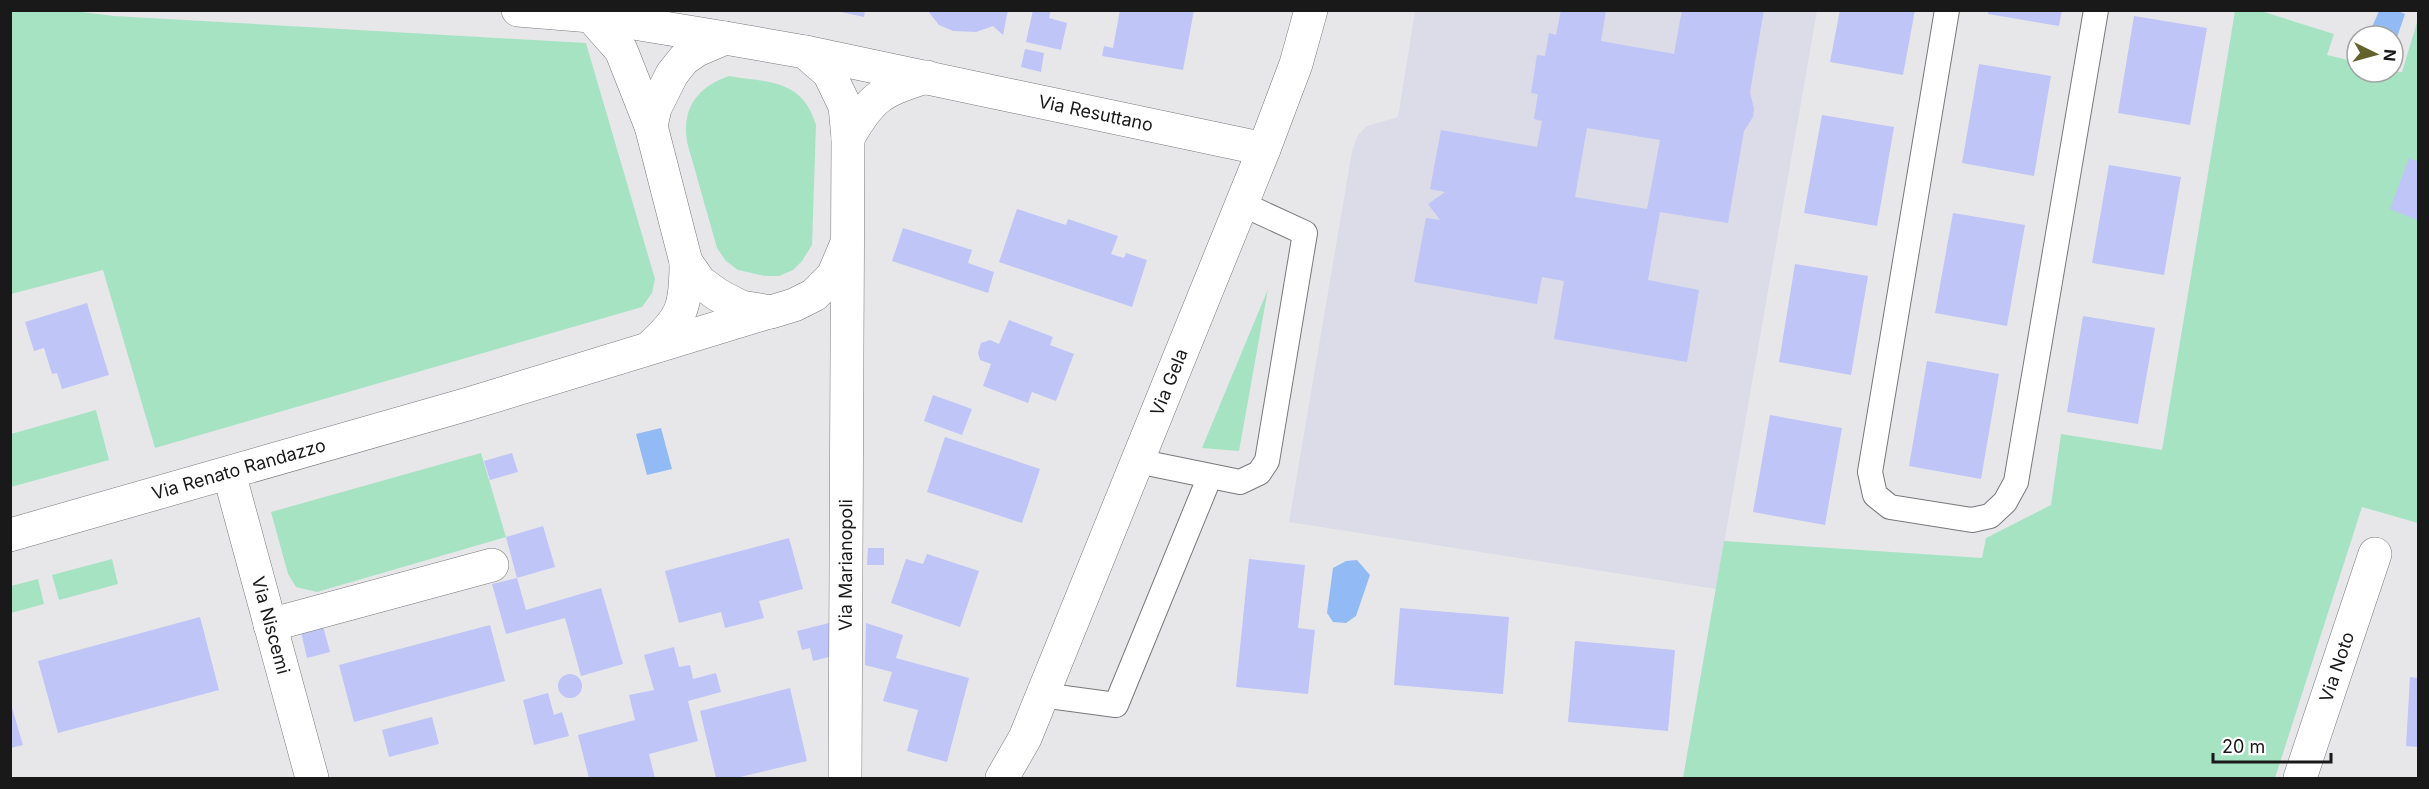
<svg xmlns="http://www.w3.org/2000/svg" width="2429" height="789" font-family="Inter,sans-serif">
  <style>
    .built { fill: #dbdce7 }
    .green { fill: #a6e3c3 }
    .water { fill: #92bbf5 }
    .building { fill: #bfc5f7; fill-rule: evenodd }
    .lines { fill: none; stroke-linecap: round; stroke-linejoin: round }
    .service-casing { stroke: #79797c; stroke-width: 26 }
    .minor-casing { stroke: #79797c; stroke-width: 34 }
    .tertiary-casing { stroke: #79797c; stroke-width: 34 }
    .service { stroke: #fff; stroke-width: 24 }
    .minor { stroke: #fff; stroke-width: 33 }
    .tertiary { stroke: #fff; stroke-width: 33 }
    .labels { text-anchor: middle; stroke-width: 4.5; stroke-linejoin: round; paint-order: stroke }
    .street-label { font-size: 18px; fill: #19191a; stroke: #fff }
  </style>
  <rect width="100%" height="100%" fill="#e7e7ea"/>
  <path class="built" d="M1415,11H1817L1716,589L1289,522L1352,151L1358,135L1367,126L1398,117Z"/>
  <path class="green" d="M11,10H65L114,16L586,43L655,279L652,293L642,307L155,448L103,270L11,294Z
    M2235,11H2261L2334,34L2327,55L2357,62V72H2402L2418,19V523L2362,507L2275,778H1683L1724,541L1982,558L1986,538L2051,505L2061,434L2162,450Z
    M729,76C770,83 802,79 816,125L812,245L802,261L793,270L779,276H765L738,270L726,261L717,248L687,142C682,108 697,87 729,76Z
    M1268,289L1239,451L1202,448Z
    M96,410L109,460L11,487V434Z
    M481,453L506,537L317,592L296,587L288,574L271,512Z
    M112,559L118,584L59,600L52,575Z
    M38,579L44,604L11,613V586Z"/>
  <path class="water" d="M2379,11H2398L2405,14L2393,49V36H2368Z
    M661,428L672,469L647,475L636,434Z
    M1357,560L1370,575L1356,616L1346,623L1333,622L1327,613L1333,568L1346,561Z"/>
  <path class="building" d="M832,10H865L864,17Z
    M927,10H1008L1003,35L993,26L976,32L953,31L939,25Z
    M1033,10H1051L1049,18L1067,23L1061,50L1026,42Z
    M1120,10H1194L1183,70L1102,56L1104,46L1113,48Z
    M1561,10H1606L1601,41L1674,54L1682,10H1764L1750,92L1754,109L1753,117L1744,131L1728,223L1660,212L1648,280L1699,290L1687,362L1554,339L1564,281L1542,277L1537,304L1414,282L1426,218L1440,220L1428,204L1445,192L1430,189L1441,130L1537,147L1542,121L1534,119L1538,94L1531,93L1537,55L1545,56L1549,33L1556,35ZM1587,128L1660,140L1647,209L1575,197Z
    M1840,10H1915L1903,75L1830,62Z
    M1988,10H2062L2059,26L1988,14Z
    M2134,16L2207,28L2190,125L2118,113Z
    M1025,49L1044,53L1041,72L1021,67Z
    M1979,64L2051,76L2034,176L1962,163Z
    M1822,115L1894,127L1877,226L1804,213Z
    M2409,158L2418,162L2417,220L2390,209Z
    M2109,165L2181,177L2164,275L2092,263Z
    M1017,209L1066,225L1068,219L1118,236L1111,254L1124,258L1126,253L1147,260L1132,307L999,262Z
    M1953,213L2025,225L2007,326L1935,313Z
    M903,228L972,250L968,263L994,272L988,293L892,261Z
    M1795,264L1868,276L1851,375L1779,362Z
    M87,303L109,375L62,389L57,373L52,374L44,348L34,351L25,322Z
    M2083,316L2155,328L2138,424L2067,412Z
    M1009,320L1053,337L1050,345L1074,354L1056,401L1032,392L1028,403L983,386L991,364L980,360L978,353L981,343L990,340L999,344Z
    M1927,361L1999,374L1981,479L1909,466Z
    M933,395L972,409L962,435L924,421Z
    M1770,415L1842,428L1825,525L1753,512Z
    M945,437L1040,469L1022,523L927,492Z
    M512,453L518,472L490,480L484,461Z
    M543,526L555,567L517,578L506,537Z
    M789,538L803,589L759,601L764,618L725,628L721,612L679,623L665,571Z
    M868,548H884V565H867Z
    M927,554L979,571L960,627L891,603L906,559L923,564Z
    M1249,559L1305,565L1298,628L1315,630L1308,694L1236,687Z
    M517,578L526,610L601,588L623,664L581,676L565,618L506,634L492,584Z
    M1400,608L1509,617L1503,694L1394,685Z
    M200,617L219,690L58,733L38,661Z
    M829,623V657L813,661L810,648L802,650L797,631Z
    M866,623L903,635L896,658L969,678L947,762L907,751L918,710L883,701L892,672L865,665Z
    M490,625L505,681L354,722L339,665Z
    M323,626L330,652L307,658L301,632Z
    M1575,641L1675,650L1668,731L1568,722Z
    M674,647L679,667L690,665L693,679L716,673L721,692L688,701L698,741L649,754L655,778H589L578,735L635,720L629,695L654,690L644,655Z
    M558 686a12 12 0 1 1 24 0a12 12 0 1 1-24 0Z
    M2410,677L2418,678V747L2406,746Z
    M790,688L807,761L736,778H716L700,711Z
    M548,693L554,715L562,712L569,736L534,745L523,700Z
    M10,701L23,745L10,748Z
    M432,717L439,744L389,757L382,730Z"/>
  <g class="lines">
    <defs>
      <path id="service" d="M1947,10L1870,472L1875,495L1890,507L1972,520L1990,516L2005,502L2016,482L2096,10
        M1137,461L1240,482L1259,473L1267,461L1305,233L1242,204
        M1042,695L1116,705L1210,476"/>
      <g id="minor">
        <path d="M518,10L591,16L725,38"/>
        <path d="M591,16L621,50L651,126"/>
        <path id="s1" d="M805,52L1264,149"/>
        <path d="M848,138C871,97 882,90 927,77"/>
        <path d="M649,348C683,318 686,307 686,262"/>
        <path id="s2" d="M229,473L312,778"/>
        <path id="s3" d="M10,535L468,404L769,312"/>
        <path d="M270,625L492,565"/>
        <path id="s4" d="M845,778L848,138L845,106L829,73L805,52L725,38L697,50L684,59L672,74L655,108L651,126L686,262L700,282L718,295L741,307L771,312L794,305L814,295L833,276L847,243"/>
        <path id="s5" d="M2300,778L2375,554"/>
      </g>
      <g id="tertiary">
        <path id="s6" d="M1002,778L1025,738L1264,149L1296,64L1311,10"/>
      </g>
    </defs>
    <use href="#service" class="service-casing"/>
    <use href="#minor" class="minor-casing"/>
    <use href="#tertiary" class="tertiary-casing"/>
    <use href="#service" class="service"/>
    <use href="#minor" class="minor"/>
    <use href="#tertiary" class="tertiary"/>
  </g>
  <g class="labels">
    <g class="street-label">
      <text dy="6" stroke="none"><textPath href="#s1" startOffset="297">Via Resuttano</textPath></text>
      <text dy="6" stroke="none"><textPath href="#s6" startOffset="430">Via Gela</textPath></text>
      <text dy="6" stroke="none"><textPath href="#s3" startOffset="238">Via Renato Randazzo</textPath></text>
      <text dy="6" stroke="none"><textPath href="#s4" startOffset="213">Via Marianopoli</textPath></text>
      <text dy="6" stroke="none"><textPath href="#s2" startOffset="158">Via Niscemi</textPath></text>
      <text dy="6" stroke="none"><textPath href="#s5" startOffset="117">Via Noto</textPath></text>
    </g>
  </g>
  <rect width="2429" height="789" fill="none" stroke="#19191a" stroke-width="24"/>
  <g transform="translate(2375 54) rotate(95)"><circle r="28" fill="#ffffff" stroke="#a3a3a3" stroke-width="1.5"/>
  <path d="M0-4.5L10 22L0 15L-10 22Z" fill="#62622f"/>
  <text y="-9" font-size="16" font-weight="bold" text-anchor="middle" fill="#19191a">N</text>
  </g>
  <path d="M2213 753v9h118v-9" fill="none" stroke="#19191a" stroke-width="3"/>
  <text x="2222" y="753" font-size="18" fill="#19191a" stroke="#ffffff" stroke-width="4.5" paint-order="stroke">20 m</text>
</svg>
